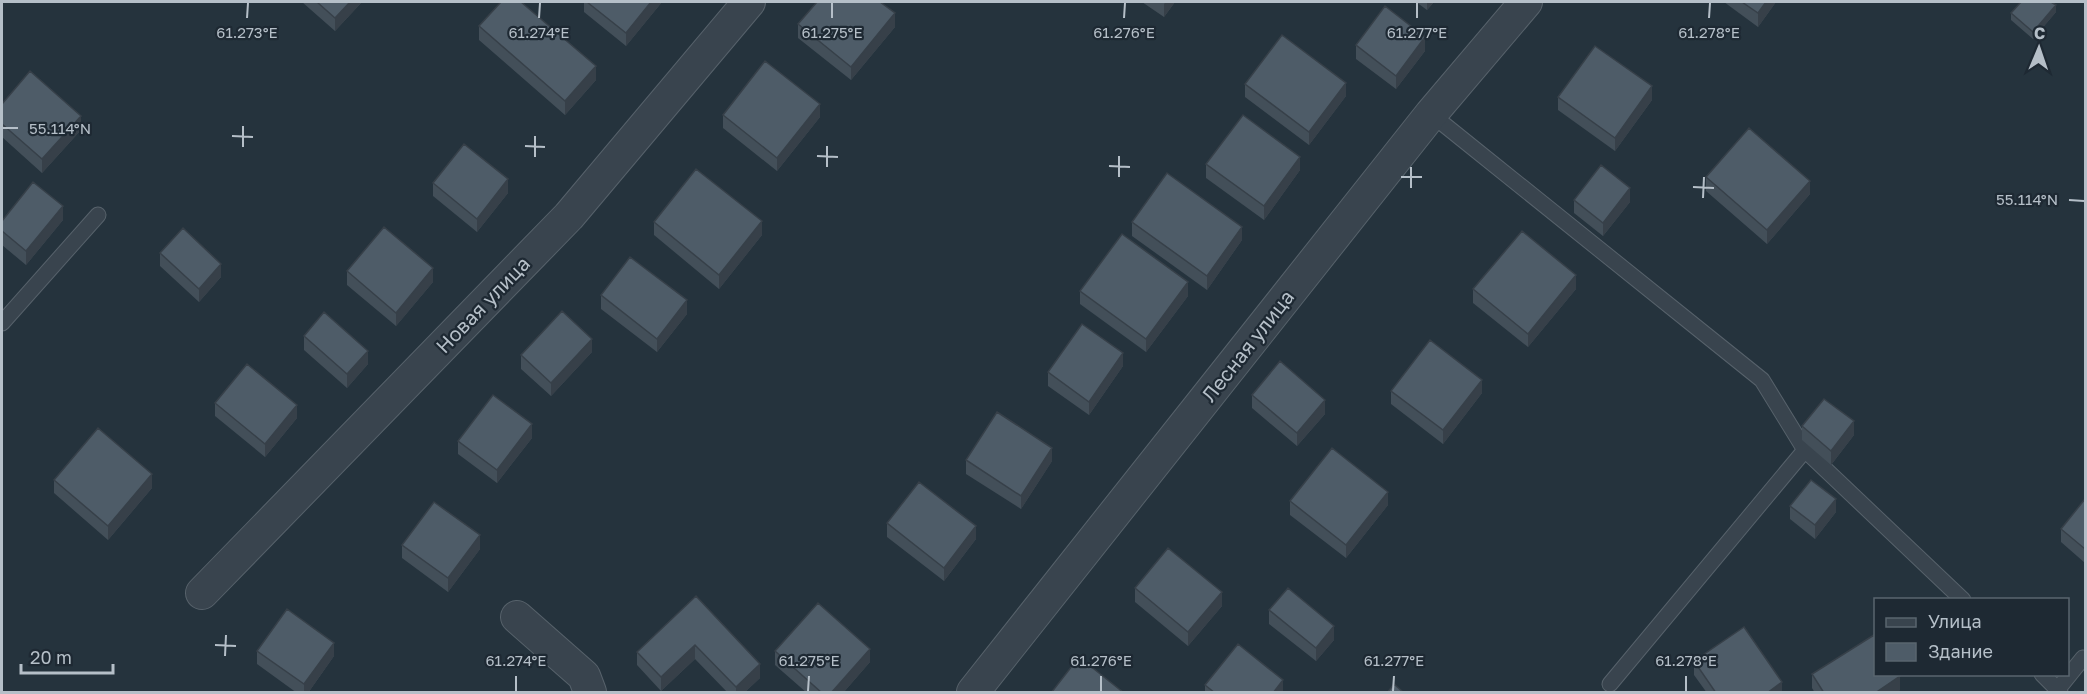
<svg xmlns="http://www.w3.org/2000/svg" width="2087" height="694" font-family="'Golos Text',sans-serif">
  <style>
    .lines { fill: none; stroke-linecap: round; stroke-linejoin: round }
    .lane-casing { stroke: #57626b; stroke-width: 17 }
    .street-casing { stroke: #57626b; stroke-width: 34 }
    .lane { stroke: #39444e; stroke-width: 15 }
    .street { stroke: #39444e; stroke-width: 32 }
    .wall { fill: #434f59 }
    .shaded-wall { fill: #374049 }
    .building { fill: #4e5c68; stroke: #374049; stroke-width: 1.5 }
    .ticks { fill: none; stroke: #b5bfc8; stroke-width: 2 }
    .labels { text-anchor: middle; stroke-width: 4.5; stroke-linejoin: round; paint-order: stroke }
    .street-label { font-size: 20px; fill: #b5bfc8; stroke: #1e2933 }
    .ticks-label { font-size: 15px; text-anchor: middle; fill: #b5bfc8; stroke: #1e2933; stroke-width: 4.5; stroke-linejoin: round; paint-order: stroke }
  </style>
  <rect width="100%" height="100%" fill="#25333d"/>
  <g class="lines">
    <defs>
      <path id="lane" d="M1431,114L1762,380L1805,450L1963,600
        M2,323L98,215
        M2042,674L2060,692
        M1610,684L1805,450
        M2058,689L2083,658"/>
      <path id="street" d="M202,593L569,216L749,2
        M517,617L584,676L590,692
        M973,692L1431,114L1526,2"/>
    </defs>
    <use href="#lane" class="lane-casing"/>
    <use href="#street" class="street-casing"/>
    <use href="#lane" class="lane"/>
    <use href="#street" class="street"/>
  </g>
  <path class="wall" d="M302,2H362L335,31Z
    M584,2H662L626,46L584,12Z
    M1142,2H1175L1164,17Z
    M1416,2H1434L1427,10Z
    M1724,2H1776L1758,27Z
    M2056,12L2033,39L2011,20V13Z
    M798,24L895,27L851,80L798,38Z
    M479,26L596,80L565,115L479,40Z
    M1356,45L1425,51L1396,89L1356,59Z
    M1245,84L1346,96L1309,145L1245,97Z
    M1558,97L1652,100L1615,151L1558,110Z
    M2,104L81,130L42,173L2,137Z
    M723,115L820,117L777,171L723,128Z
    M1206,164L1300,170L1264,220L1206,178Z
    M1706,177L1810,194L1767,244L1706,191Z
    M433,183L508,193L477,232L433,196Z
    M1574,200L1630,202L1603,236L1574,213Z
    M63,220L26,265L2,245V221Z
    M654,222L762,235L719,289L654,235Z
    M1132,222L1242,240L1207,290L1132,236Z
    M160,253L221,277L199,302L160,266Z
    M347,271L433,282L396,326L347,285Z
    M1473,289H1576L1528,347L1473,303Z
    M1080,291L1188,296L1146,352L1080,304Z
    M601,295L687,314L657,352L601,309Z
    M304,336L368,364L347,388L304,350Z
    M592,352L551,396L521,369V355Z
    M1123,366L1089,415L1048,386V372Z
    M1391,391L1482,393L1443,444L1391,404Z
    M1252,395L1325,414L1297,446L1252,408Z
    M215,403L297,418L265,457L215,416Z
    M1802,426L1854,435L1831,465L1802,440Z
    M532,438L497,483L458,454V441Z
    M966,460L1052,461L1021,509L966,474Z
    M54,480L152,488L108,540L54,493Z
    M2085,499V563L2061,542V529Z
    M1290,501L1388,505L1346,558L1290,515Z
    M1790,506L1836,512L1815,539L1790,519Z
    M887,523L976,539L944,581L887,537Z
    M402,545L480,549L448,592L402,558Z
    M1135,588L1222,606L1188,646L1135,602Z
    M696,596L760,678L744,693H728L695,659L661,691L637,665V652Z
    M1269,610L1334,640L1316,661L1269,624Z
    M257,651L334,656L308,693H297L257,664Z
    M775,651L870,662L843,693H807L775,665Z
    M1694,661L1782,693H1707L1694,675Z
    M1812,674L1900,690L1896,693H1815L1812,688Z
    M1205,685L1283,693H1205Z"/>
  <path class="shaded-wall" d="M350,2H362L335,31V18Z
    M651,2H662L626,46V33Z
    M1166,2H1175L1164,17V4Z
    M1427,2H1434L1427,10Z
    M1766,2H1776L1758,27V13Z
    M2056,5V12L2033,39V32Z
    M895,13V27L851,80V67Z
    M1425,37V51L1396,89V76Z
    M596,66V80L565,115V101Z
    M1346,83V96L1309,145V132Z
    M1652,86V100L1615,151V138Z
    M820,104V117L777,171V158Z
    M81,116V130L42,173V159Z
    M1300,157V170L1264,220V206Z
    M508,179V193L477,232V219Z
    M1810,181V194L1767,244V230Z
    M1630,188V202L1603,236V223Z
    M63,206V220L26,265V251Z
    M762,221V235L719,289V275Z
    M1242,227V240L1207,290V276Z
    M221,264V277L199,302V289Z
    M433,268V282L396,326V313Z
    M1576,275V289L1528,347V334Z
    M1188,282V296L1146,352V339Z
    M687,300V314L657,352V339Z
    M592,339V352L551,396V383Z
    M368,351V364L347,388V374Z
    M1123,353V366L1089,415V402Z
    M1482,380V393L1443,444V430Z
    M1325,400V414L1297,446V433Z
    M297,405V418L265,457V444Z
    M1854,421V435L1831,465V451Z
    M532,424V438L497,483V470Z
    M1052,448V461L1021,509V496Z
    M152,474V488L108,540V526Z
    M1388,492V505L1346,558V545Z
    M1836,499V512L1815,539V525Z
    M976,526V539L944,581V568Z
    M480,535V549L448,592V578Z
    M1222,592V606L1188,646V632Z
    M1334,626V640L1316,661V648Z
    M334,643V656L308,693H304V684Z
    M695,645V659L661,691V677Z
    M870,649V662L843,693H831Z
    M760,664V678L744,693H736V687Z
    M1900,676V690L1896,693H1875Z
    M1283,680V693H1273Z
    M1782,682V693H1767Z"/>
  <path class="building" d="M317,2H350L335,18Z
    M501,2H521L596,66L565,101L479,26Z
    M587,2H651L626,33Z
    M817,2H880L895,13L851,67L798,24Z
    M1742,2H1766L1758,13Z
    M2021,2H2051L2056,5L2033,32L2011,13Z
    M1385,6L1425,37L1396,76L1356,45Z
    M1282,35L1346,83L1309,132L1245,84Z
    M1595,46L1652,86L1615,138L1558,97Z
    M765,61L820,104L777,158L723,115Z
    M30,71L81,116L42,159L2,124V104Z
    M1243,115L1300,157L1264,206L1206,164Z
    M1749,128L1810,181L1767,230L1706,177Z
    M464,144L508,179L477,219L433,183Z
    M1601,165L1630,188L1603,223L1574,200Z
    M696,169L762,221L719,275L654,222Z
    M1167,173L1242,227L1207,276L1132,222Z
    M33,182L63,206L26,251L2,231V221Z
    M384,227L433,268L396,313L347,271Z
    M183,228L221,264L199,289L160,253Z
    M1522,231L1576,275L1528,334L1473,289Z
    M1122,234L1188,282L1146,339L1080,291Z
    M630,257L687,300L657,339L601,295Z
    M562,311L592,339L551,383L521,355Z
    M324,312L368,351L347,374L304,336Z
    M1082,324L1123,353L1089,402L1048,372Z
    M1430,340L1482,380L1443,430L1391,391Z
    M1280,361L1325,400L1297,433L1252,395Z
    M247,364L297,405L265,444L215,403Z
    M493,395L532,424L497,470L458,441Z
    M1824,399L1854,421L1831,451L1802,426Z
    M997,412L1052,448L1021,496L966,460Z
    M98,428L152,474L108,526L54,480Z
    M1332,448L1388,492L1346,545L1290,501Z
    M1811,480L1836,499L1815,525L1790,506Z
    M919,482L976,526L944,568L887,523Z
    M2085,499V549L2061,529Z
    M434,502L480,535L448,578L402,545Z
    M1168,548L1222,592L1188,632L1135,588Z
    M1288,588L1334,626L1316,648L1269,610Z
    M696,596L760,664L736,687L695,645L661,677L637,652Z
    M818,603L870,649L831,693H822L775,651Z
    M287,609L334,643L304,684L257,651Z
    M1744,627L1782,682L1767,693H1716L1694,661Z
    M1874,635L1875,638V675H1899L1900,676L1875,693H1824L1812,674Z
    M1238,644L1283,680L1273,693H1215L1205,685Z
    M1079,657L1124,693H1051Z
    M1394,684L1404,693H1387Z"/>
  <path class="ticks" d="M247,18L248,3M539,18L540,3M832,18V3M1124,18L1125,3M1417,18V3M1709,18L1710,3M3,128H18M232,136L253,137M525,146L545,147M243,147V126M817,156L838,157M535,157V136M1109,166L1130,167M827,167V146M1119,177V156M1401,177H1422M1693,187L1714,188M1411,188V167M1703,198L1704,177M2069,200L2084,201M215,645L236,646M225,656L226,635M516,691V676M808,691L809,676M1101,691V676M1393,691L1394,676M1686,691V676"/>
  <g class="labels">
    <g class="street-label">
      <text transform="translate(483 305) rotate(-46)" y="7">Новая улица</text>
      <text transform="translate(1248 346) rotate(-52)" y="7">Лесная улица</text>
    </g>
  </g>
  <g class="ticks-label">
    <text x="247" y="38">61.273°E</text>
    <text x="539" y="38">61.274°E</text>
    <text x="832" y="38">61.275°E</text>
    <text x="1124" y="38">61.276°E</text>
    <text x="1417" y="38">61.277°E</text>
    <text x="1709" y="38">61.278°E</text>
    <text x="60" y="134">55.114°N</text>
    <text x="2027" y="205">55.114°N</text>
    <text x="516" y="666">61.274°E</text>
    <text x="809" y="666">61.275°E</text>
    <text x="1101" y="666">61.276°E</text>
    <text x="1394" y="666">61.277°E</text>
    <text x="1686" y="666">61.278°E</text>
  </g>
  <rect width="2087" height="694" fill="none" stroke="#b5bfc8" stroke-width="6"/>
  <rect x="1874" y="598" width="195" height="78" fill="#1e2933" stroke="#5a656f" stroke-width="1.5"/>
  <rect x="1886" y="618" width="30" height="9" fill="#39444e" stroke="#5a656f" stroke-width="1.5"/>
  <text x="1928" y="628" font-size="18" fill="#b5bfc8">Улица</text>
  <rect x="1886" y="643" width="30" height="18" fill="#4e5c68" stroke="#5a656f" stroke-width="1.5"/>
  <text x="1928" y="658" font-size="18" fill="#b5bfc8">Здание</text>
  <g transform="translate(2039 48) rotate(2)" stroke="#1e2933" stroke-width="4.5" paint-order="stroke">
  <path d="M0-4.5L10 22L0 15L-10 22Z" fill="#b5bfc8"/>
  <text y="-9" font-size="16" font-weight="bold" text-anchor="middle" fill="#b5bfc8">С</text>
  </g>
  <path d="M21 664v9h92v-9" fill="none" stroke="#b5bfc8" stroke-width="3"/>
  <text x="30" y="664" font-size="18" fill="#b5bfc8" stroke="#1e2933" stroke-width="4.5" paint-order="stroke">20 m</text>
</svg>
